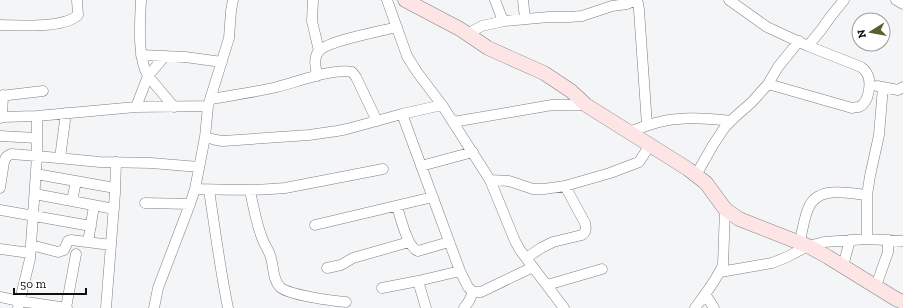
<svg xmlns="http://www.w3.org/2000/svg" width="903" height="308" font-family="'Zilla Slab',serif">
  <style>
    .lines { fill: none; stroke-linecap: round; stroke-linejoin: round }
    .street-casing { stroke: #7e7f81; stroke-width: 11 }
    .secondary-casing { stroke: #7e7f81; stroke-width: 15 }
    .street { stroke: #fff; stroke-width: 10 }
    .secondary { stroke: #fee5e5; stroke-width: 14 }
  </style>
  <rect width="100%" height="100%" fill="#f4f5f7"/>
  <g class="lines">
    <defs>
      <path id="street" d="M141,0C140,23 137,57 148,76L174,107
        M313,0L312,21L319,51
        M387,0L407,56L417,72L442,105L490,180L515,241L520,250L564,308
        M495,0L501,16L504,21L549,17H569L582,16L612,6L627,4L635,0
        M523,0L525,19
        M636,0L638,3L639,10L647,125
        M729,0L767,27L808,46L821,30L831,16L844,0
        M896,0L903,4
        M0,25C20,25 63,29 78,15L77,0
        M467,34L482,26L504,21
        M141,55L185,57L222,62
        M317,76C316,68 313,60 318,52C325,41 382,31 397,27
        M768,84L852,108C854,107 858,107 859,107C870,102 872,80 866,72C865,70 863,69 861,67L808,46
        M877,86L898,90L903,87
        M0,96L43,91
        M211,99C233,95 256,92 277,87C297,82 333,68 352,72L356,77L377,121
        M136,107L148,76L165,56
        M402,114L460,271L468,287L473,292H481L533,267
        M2,117L3,95
        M0,118L2,117L37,116L136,107L208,106
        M453,122L552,105H586
        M629,132C645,126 661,120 678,119C695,117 714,119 731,121
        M0,136L37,138
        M205,137L216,140L223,141L309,135L337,131L347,129L402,114L442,105
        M60,158L66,113
        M421,166L473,152
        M36,174L115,188
        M696,175L713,145L725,127L736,116L752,102L768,84L778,67L799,41
        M490,180L509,181L533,189H544L565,186L610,173L639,162L650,145
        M0,188L4,162L6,157L11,154L37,156L100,162L151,163L199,167
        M195,189C225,190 255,191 285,188L383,169
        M209,190C215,229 220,269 228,308
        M250,190C253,206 256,222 262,238C264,244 268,249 270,255C274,265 272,279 280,287C288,295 333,301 346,302
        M35,194L114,209
        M72,201L76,181
        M145,203L190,204
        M397,206C400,217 408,248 418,251L449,242
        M0,210L91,226
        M315,225L433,197
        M867,239V195L870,176L879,135L883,87
        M88,242L94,206
        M800,242C802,231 804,219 808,209C817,185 847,193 867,195
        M31,245L58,252L64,250L68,241L71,240L111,245
        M0,249L30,253
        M526,258L541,248L553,242L582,235C587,231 586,228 585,223L565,186
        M843,266L850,240
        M327,268L341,265L353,258L409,242
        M720,272L772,263L787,257L808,246L824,242L867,239L903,241
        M418,281L426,308
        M547,285L602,269
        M876,286L888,252V240
        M382,288L418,281L460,271
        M705,294L714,308
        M0,297L19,301L67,308
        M18,308L30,259L37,156V116
        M66,308L76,254
        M106,308L115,193L116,162
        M154,308L158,288L190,204L195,189L205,137L208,106L229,38L231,11L233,0
        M464,308L469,301L473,292
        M695,308C705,294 716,281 723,265L725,209"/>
      <path id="secondary" d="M405,0L460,29L488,48L508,57L544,73L571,91L586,105L688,169L706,183L725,209L739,219L808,246L828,257L896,299L903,302"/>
    </defs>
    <use href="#street" class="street-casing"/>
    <use href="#secondary" class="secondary-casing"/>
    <use href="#street" class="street"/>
    <use href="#secondary" class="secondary"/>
  </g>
  <g transform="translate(871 32) rotate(259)"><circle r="19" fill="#ffffff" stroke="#9f9f9f"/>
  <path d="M0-3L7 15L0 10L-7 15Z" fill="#5c5f2d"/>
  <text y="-6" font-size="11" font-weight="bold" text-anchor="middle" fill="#0f0f10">N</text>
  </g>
  <path d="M14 288v6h72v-6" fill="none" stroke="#0f0f10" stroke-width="2"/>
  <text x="20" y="288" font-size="12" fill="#0f0f10" stroke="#ffffff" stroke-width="3" paint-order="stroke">50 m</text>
</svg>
